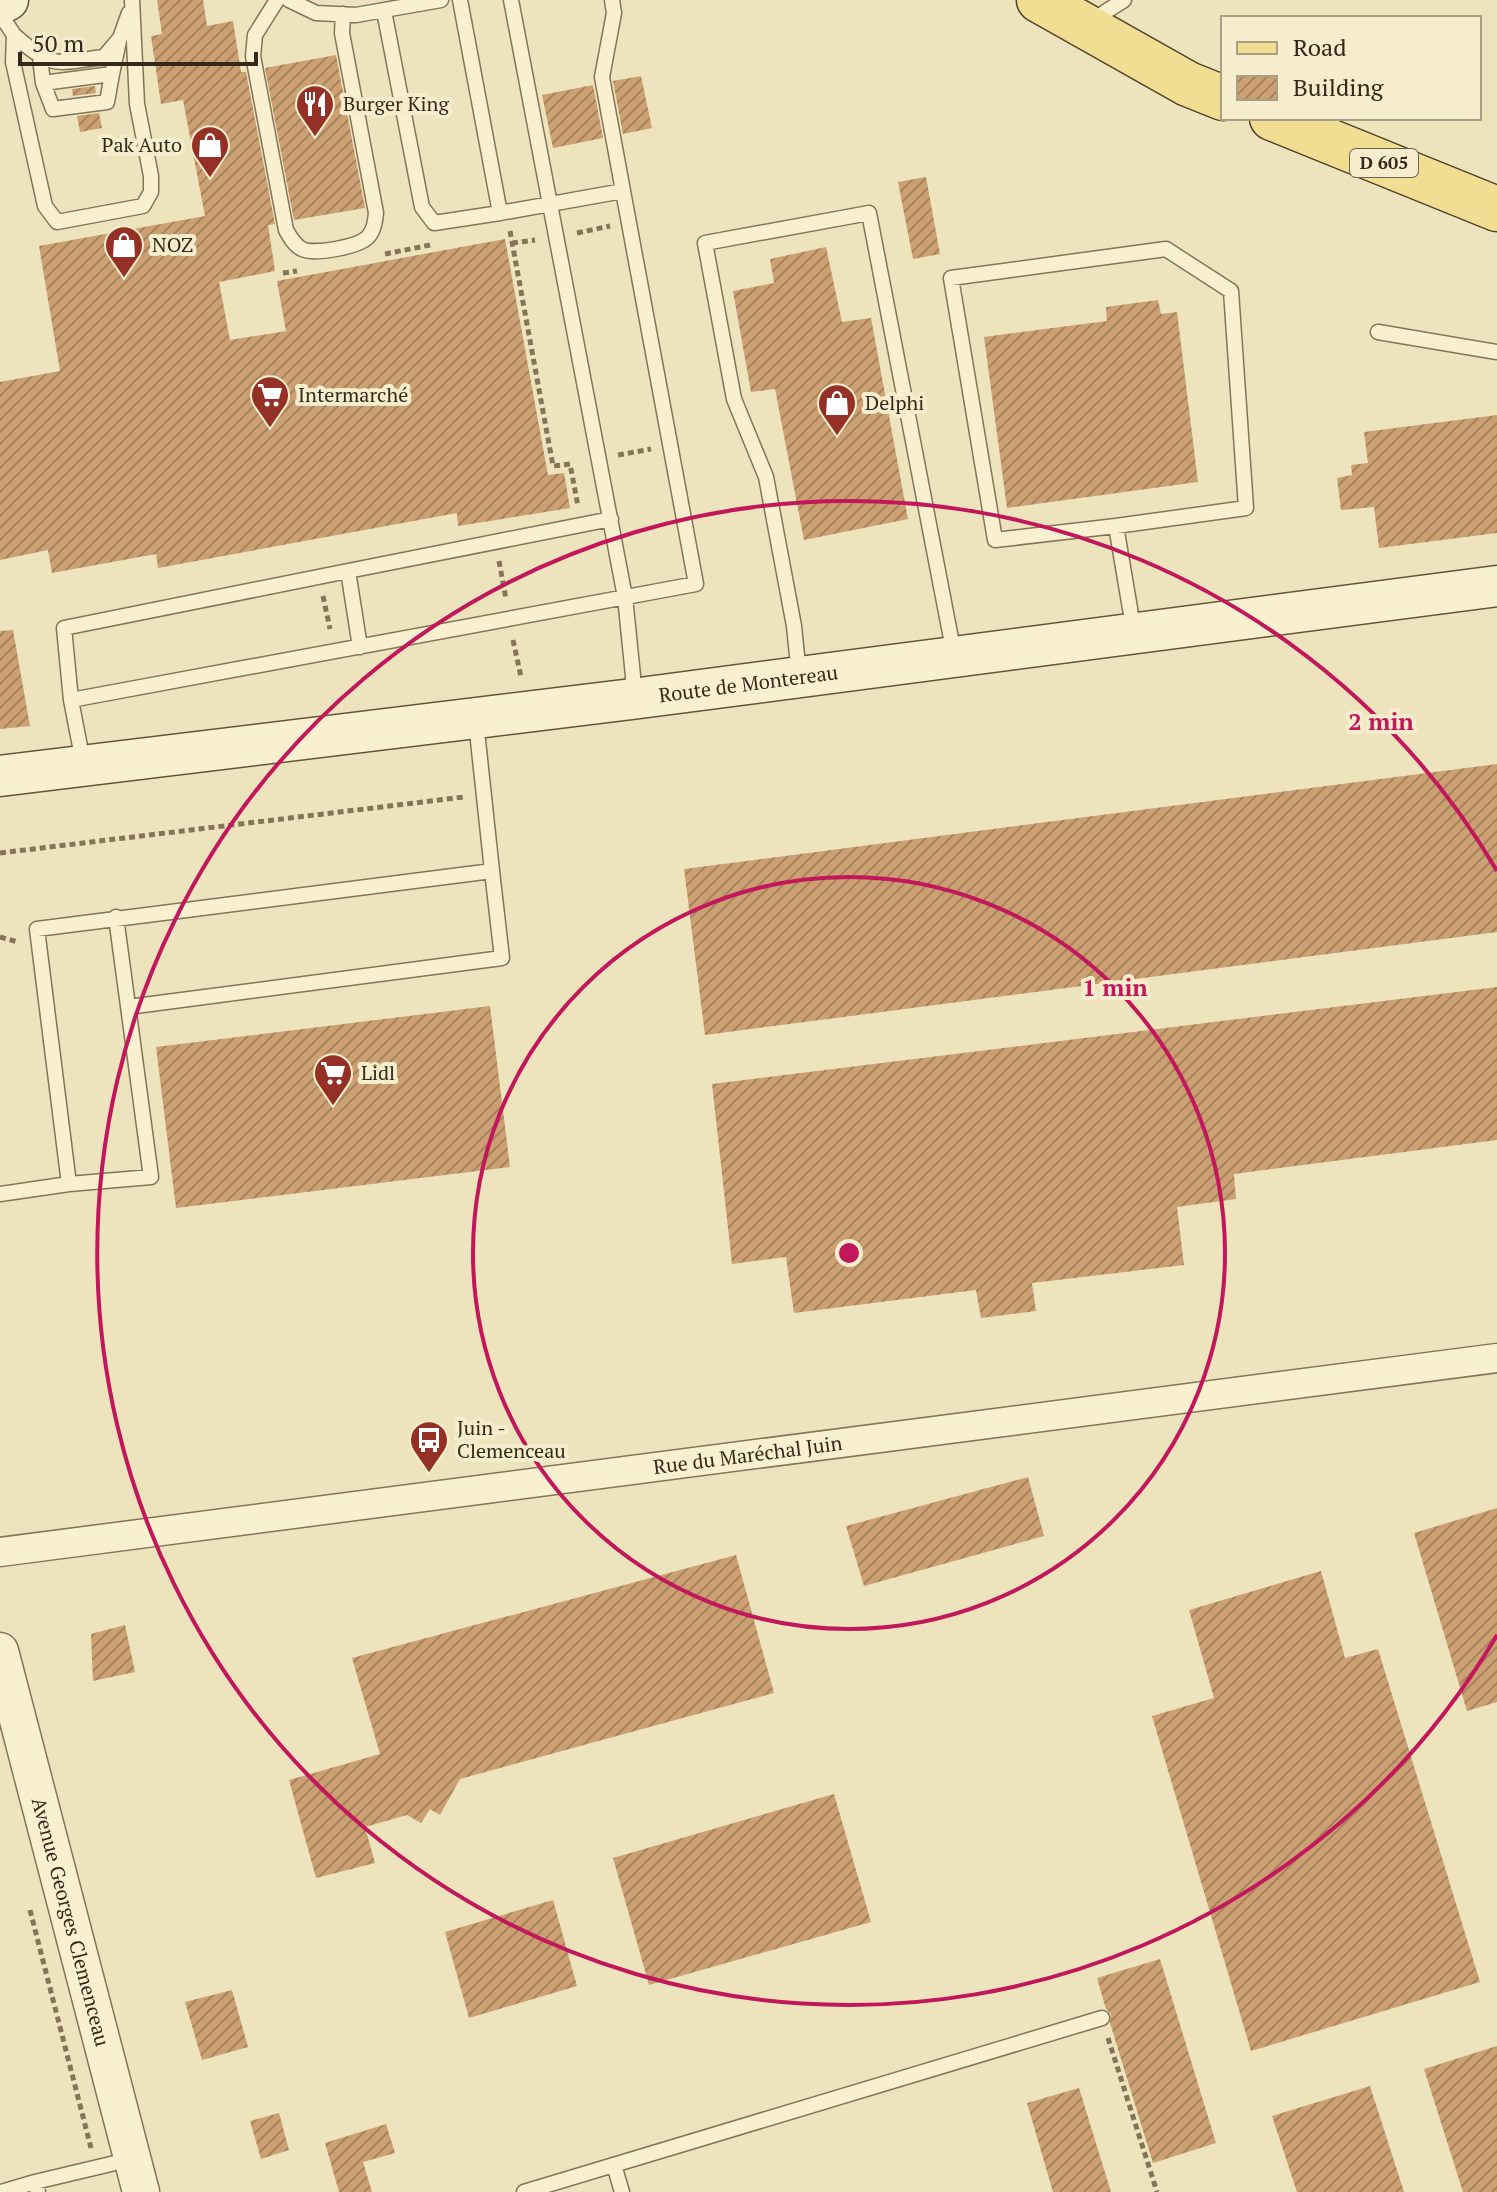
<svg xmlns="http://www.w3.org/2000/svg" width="1497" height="2192" font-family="'PT Serif',serif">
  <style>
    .building { fill: url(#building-hatch) }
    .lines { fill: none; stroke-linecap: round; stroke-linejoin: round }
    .service-casing { stroke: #857456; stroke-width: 17 }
    .minor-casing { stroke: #857456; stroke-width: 31 }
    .tertiary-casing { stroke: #857456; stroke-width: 39 }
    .secondary-casing { stroke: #66543a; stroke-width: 43 }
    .primary-casing { stroke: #52412b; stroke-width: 47 }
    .path { stroke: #857456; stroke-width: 5; stroke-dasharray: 6 4; stroke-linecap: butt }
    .service { stroke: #f9f0cf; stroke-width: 14 }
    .minor { stroke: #f9f0cf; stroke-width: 28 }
    .tertiary { stroke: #f9f0cf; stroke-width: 36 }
    .secondary { stroke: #f9f0cf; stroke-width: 40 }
    .primary { stroke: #f2de93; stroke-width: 44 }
    .ring { fill: none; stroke: #c2185b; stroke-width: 4 }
    .labels { text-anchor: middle; stroke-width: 8; stroke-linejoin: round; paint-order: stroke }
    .shield { fill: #f5edcc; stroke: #6e6450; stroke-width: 2 }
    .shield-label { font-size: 18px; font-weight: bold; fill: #342a1b }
    .poi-label { font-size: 20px; fill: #342a1b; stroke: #f5edcc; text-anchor: start }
    .street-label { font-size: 20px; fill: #342a1b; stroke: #f5edcc }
    .centre { fill: #c2185b; stroke: #f5edcc; stroke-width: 4 }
    .ring-label { font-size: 24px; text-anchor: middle; font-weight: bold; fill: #c2185b; stroke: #f5edcc; stroke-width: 8; stroke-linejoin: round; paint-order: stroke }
  </style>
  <defs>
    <pattern id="building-hatch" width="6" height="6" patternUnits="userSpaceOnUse" patternTransform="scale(2)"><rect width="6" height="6" fill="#cca072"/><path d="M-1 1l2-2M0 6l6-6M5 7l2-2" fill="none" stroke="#a6835d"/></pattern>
  </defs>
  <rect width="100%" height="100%" fill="#ede4bd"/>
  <path class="building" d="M157,0H203L207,26L233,21L241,72H246L275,224L268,225L275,271L219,282L230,340L286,331L277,281L505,239L548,475L564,473L570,508L458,526L457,513L158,568L156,554L52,573L48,550L0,560V382L60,371L39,246L205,216L183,100L161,104L151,36L162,34Z
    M336,55L365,208L294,220L265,68Z
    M641,76L652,128L623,134L613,81Z
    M593,85L603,138L553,148L542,95Z
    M95,86L96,93L73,96L72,89Z
    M99,113L102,128L80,132L77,116Z
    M926,177L940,254L913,259L898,182Z
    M826,247L842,322L871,318L908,519L804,540L775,389L751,392L733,291L774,283L770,259Z
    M1158,300L1161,314L1177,312L1198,482L1007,508L984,337L1107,321L1106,307Z
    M1497,415V533L1379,548L1374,507L1341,510L1337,478L1352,475L1351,465L1368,463L1364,432Z
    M13,630L30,726L0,729V631Z
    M1497,764V932L705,1035L684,869Z
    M1497,987V1140L1234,1174L1236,1199L1177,1207L1184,1265L1032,1283L1036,1311L981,1318L976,1290L794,1313L786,1257L732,1264L712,1084Z
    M490,1006L510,1167L176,1208L156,1047Z
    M1028,1477L1044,1536L864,1586L846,1526Z
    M1497,1508V1702L1467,1711L1414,1533Z
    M736,1555L774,1693L460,1779L440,1815L430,1809L421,1823L407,1815L365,1827L375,1863L316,1878L289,1780L380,1754L352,1658Z
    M1321,1571L1345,1658L1378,1649L1480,1982L1251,2051L1152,1716L1214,1698L1189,1610Z
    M125,1625L135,1672L93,1681L91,1634Z
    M834,1794L871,1922L649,1985L613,1858Z
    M553,1900L577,1986L469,2018L445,1932Z
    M1160,1959L1216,2143L1153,2163L1110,2023L1111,2014L1106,2009L1097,1978Z
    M232,1990L248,2047L202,2060L185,2002Z
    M1497,2046V2192H1463L1424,2069Z
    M1370,2086L1404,2192H1297L1272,2116Z
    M1079,2088L1111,2192H1053L1027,2103Z
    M279,2113L289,2150L261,2159L250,2121Z
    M386,2124L395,2153L363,2162L372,2192H339L325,2143Z"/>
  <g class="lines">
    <defs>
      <path id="service" d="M277,0L255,35L253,56L286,230C290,237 294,245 302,249C314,255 358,247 368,237C374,230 375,222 376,213L342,33L343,14
        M289,0L316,13L356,15L441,0
        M511,0L625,597L633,676L632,696
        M612,0L614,13L602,77L623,191
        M384,11L422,207L434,223L500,213
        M0,14L14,35L13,62L45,206L57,222L143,206L151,192V176L137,104L132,0
        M1091,21L1124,0
        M14,35C54,70 54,63 104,57L120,38L129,13
        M40,58L43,83L112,74L119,41
        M43,83L53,109L107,102L112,74
        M1378,332L1497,352
        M1116,526L995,540L951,278L1166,249L1231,291L1246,508L1116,526L1134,632
        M348,571L611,519
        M799,675L794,626L766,477L734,399L705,243L869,213L954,654
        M71,700L64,628L348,571L360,647
        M83,762L71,700L696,584L623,191L500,213L460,0
        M128,1007L502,958L492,871
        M69,1184L151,1177L116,917
        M0,1194L69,1184L37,929L492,871L476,722
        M614,2165L622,2192
        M1,2192L35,2182
        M38,2192L35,2182L132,2159
        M524,2192L1102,2018"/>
      <g id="minor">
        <path id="s1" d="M0,1552L1497,1358"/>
      </g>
      <g id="tertiary">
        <path id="s2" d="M0,1651L141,2192"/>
      </g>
      <g id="secondary">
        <path d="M0,4L8,0"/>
        <path id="s3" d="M0,776L632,699L1497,586"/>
      </g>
      <path id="primary" d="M1039,0L1188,84L1223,98
        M1272,118L1497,209"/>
    </defs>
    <use href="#service" class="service-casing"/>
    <use href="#minor" class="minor-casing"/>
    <use href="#tertiary" class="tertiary-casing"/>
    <use href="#secondary" class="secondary-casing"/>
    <use href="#primary" class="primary-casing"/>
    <path class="path" d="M510,231L553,466L570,464L578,506
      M577,233L610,226
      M512,243L535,240
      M385,254L430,245
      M283,273L297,271
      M618,455L651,449
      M499,561L506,599
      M323,596L330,629
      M513,640L521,677
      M0,853L464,797
      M0,937L18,942
      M30,1910L91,2148
      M1108,2038L1157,2192"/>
    <use href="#service" class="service"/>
    <use href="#minor" class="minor"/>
    <use href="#tertiary" class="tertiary"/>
    <use href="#secondary" class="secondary"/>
    <use href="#primary" class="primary"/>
  </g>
  <g class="ring">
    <circle cx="849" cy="1253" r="376"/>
    <path d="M1497 1635A752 752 0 1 1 1497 871"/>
  </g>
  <defs>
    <symbol id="restaurant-pin" viewBox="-11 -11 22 30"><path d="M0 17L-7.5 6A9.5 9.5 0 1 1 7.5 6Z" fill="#943026" stroke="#f5edcc"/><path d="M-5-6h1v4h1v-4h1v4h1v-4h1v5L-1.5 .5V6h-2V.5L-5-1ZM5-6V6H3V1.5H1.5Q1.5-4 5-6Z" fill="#fff"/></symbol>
    <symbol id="shop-pin" viewBox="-11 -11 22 30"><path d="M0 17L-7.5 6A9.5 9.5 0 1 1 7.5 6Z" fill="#943026" stroke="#f5edcc"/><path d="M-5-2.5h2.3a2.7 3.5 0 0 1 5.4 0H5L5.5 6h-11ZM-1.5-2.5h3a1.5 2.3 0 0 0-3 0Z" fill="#fff"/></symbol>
    <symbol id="supermarket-pin" viewBox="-11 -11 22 30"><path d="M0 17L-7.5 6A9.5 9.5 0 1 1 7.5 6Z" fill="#943026" stroke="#f5edcc"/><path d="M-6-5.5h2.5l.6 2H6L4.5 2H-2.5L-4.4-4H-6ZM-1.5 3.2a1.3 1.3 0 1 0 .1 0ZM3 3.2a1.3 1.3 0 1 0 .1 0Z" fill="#fff"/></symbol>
    <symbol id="bus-pin" viewBox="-11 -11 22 30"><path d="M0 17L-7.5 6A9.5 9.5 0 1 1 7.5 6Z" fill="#943026" stroke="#f5edcc"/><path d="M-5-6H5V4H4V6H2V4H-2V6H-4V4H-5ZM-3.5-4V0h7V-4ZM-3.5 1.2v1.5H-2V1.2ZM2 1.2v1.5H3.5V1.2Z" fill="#fff"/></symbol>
  </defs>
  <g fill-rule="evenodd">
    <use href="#restaurant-pin" x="293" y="82" width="44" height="60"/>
    <use href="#shop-pin" x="188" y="123" width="44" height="60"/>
    <use href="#shop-pin" x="102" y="223" width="44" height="60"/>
    <use href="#supermarket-pin" x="248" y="373" width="44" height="60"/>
    <use href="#shop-pin" x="815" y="381" width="44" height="60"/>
    <use href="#supermarket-pin" x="311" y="1051" width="44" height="60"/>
    <use href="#bus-pin" x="407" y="1418" width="44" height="60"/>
  </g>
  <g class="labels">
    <rect class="shield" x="1350" y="149" width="68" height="28" rx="6"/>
    <g class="shield-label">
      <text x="1384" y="169">D 605</text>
    </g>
    <g class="poi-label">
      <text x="343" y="111">Burger King</text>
      <text x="182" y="152" text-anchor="end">Pak Auto</text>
      <text x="152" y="252">NOZ</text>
      <text x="298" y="402">Intermarché</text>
      <text x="865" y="410">Delphi</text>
      <text x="361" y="1080">Lidl</text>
      <text x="457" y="1435">Juin -<tspan x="457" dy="23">Clemenceau</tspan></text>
    </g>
    <g class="street-label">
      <text dy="7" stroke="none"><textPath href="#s3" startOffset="754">Route de Montereau</textPath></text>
      <text dy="7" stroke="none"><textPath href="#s1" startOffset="754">Rue du Maréchal Juin</textPath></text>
      <text dy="7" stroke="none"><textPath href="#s2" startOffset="280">Avenue Georges Clemenceau</textPath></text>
    </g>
  </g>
  <circle cx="849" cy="1253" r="12" class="centre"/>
  <g class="ring-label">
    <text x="1381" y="730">2 min</text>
    <text x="1115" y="996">1 min</text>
  </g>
  <rect x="1221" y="16" width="260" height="104" fill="#f5edcc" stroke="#a89f85" stroke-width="2"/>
  <rect x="1237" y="42" width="40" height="12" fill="#f2de93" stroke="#a89f85" stroke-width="2"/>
  <text x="1293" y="56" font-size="24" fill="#342a1b">Road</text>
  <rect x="1237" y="76" width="40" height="24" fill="url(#building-hatch)" stroke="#a89f85" stroke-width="2"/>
  <text x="1293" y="96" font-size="24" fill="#342a1b">Building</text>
  <path d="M20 52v12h236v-12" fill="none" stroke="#342a1b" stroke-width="4"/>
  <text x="32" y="52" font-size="24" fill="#342a1b" stroke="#f5edcc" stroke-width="6" paint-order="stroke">50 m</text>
</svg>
